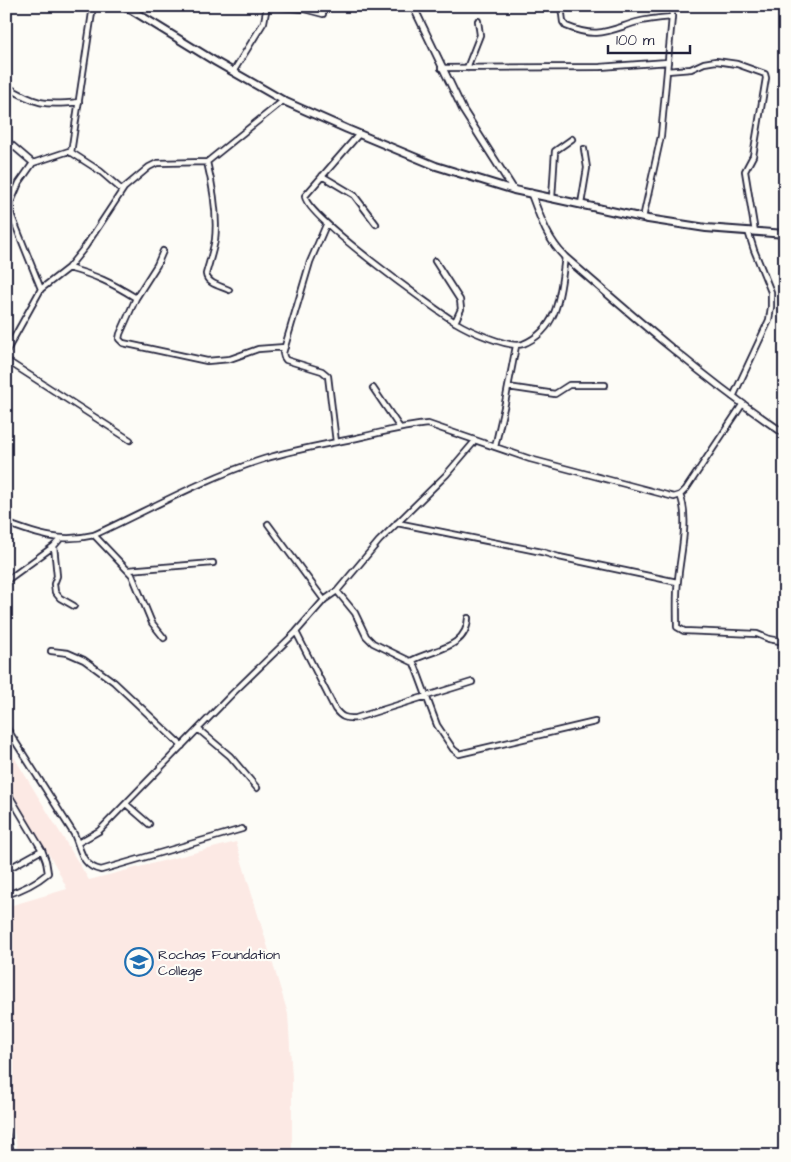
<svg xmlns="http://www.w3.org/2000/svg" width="791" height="1162" font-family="'Architects Daughter',sans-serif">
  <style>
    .built { fill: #fce9e4 }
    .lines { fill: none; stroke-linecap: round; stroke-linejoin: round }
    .minor-casing { stroke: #22223b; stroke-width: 8 }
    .tertiary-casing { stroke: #22223b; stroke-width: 9 }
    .secondary-casing { stroke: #22223b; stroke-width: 10 }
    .minor { stroke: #fdfcf7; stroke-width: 4.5 }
    .tertiary { stroke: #fdfcf7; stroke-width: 5.5 }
    .secondary { stroke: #fdfcf7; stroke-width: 6 }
    .labels { text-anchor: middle; stroke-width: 4.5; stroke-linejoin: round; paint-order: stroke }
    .poi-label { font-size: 14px; fill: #22223b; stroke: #fdfcf7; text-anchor: start }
  </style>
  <rect width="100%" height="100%" fill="#fdfcf7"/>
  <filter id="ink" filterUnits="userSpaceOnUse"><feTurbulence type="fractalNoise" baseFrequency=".02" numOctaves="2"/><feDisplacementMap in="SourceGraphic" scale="10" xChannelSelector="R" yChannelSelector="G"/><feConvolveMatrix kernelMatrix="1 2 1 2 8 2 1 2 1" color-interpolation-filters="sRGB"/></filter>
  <g filter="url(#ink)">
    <path class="built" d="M6,744L89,880L236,842L288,1014L292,1078V1156H19L6,1094V907L67,889L58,870L6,782Z"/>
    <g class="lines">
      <defs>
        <path id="minor" d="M267,6L304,9L323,14
          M561,6L563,22L566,26C597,39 607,31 637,22C648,19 660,18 672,17L661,136L643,218
          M672,17V6
          M441,68L600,67L668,62
          M467,68L480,35L478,21
          M667,71L691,69L704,63L716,61L737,64L765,74L766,78L753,156L745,171L755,232
          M233,72L264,22L267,6
          M6,86C35,104 45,106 79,102
          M359,134L305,196C304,215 433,308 455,322C468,330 509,349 523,344C560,329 560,292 565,257
          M6,140L33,163
          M71,153L93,6
          M207,162C213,187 218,214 215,240C213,251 209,263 206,274C207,284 221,286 229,290
          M322,176L354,195L376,224
          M552,198L555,151L572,139
          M581,204L587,168L584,149
          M326,225L310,262L283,353L284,357L286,360L322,371L328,376L336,442
          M163,251L157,265L136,298L120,334L119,339L123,343L207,361L230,359L258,349L285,347
          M435,261L460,300L461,309L455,322
          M68,268C95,275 112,283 136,298
          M41,289L11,214V202L19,183L33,163L69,151L100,171L122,190
          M6,352L41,289L68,268L85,247L124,188L149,167L157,163L207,162L284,100
          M6,360L130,440
          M508,387L555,394L569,385H605
          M373,388L400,428
          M733,397L769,320L771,307V292L754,250L748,231
          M495,447L505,403L516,346
          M680,495C690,518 680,556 678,580C676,595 677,611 677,627L684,631L757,634L769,639L785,642
          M6,523C38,535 61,543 94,535C150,509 205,478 264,459C296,449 329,444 361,437C383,432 405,426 428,424L530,459L674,497L680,495L686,489L742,405
          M397,523L542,552L559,557L677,582
          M268,524L324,600
          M94,535L132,575L152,623L164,638
          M54,546L57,576L54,584L55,592L60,598L74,606
          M128,570L213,563
          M6,581L54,546L60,539
          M337,591L355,613L366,636L373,643L414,663L437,725L453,749L459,754L595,722
          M296,632L335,709C341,717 345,719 356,718L472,682
          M51,651L68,653L84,660L114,682L182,746
          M411,661C433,649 467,649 468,618
          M6,727L74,834C81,849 81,866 101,870L242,829
          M198,729L230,756L257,788
          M6,790L42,850L46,861L48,873C35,884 22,890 6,895
          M126,804L149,824
          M78,843L99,831L233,693L296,632L324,600L337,591L379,541L446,475L475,441
          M6,870L42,850
          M6,1132L12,1156"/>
        <path id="tertiary" d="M413,6L463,110L514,190
          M531,193C540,217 547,239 565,257C636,319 707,381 785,434"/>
        <path id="secondary" d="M125,6L216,62L286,102L347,129L436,166L514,190L648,219L706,228L785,234"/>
      </defs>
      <use href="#minor" class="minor-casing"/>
      <use href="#tertiary" class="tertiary-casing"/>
      <use href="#secondary" class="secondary-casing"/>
      <use href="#minor" class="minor"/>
      <use href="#tertiary" class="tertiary"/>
      <use href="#secondary" class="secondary"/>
    </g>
  </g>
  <defs>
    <symbol id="university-ring" viewBox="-11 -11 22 22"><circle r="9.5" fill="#fdfcf7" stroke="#1f6fb2" stroke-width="1.5"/><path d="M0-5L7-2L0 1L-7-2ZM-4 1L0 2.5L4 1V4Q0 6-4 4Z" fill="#1f6fb2"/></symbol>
  </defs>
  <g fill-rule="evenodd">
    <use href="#university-ring" x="123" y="946" width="32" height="32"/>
  </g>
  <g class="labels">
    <g class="poi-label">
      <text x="158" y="959">Rochas Foundation<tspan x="158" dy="16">College</tspan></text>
    </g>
  </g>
  <rect width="791" height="1162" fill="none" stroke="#fdfcf7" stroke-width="25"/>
  <rect x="12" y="12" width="766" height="1137" fill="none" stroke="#22223b" stroke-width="2" filter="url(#ink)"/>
  <path d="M608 45v8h82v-8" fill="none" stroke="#22223b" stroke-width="2.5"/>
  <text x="616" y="45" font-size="15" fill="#22223b" stroke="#fdfcf7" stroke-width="4" paint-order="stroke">100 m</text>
</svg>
